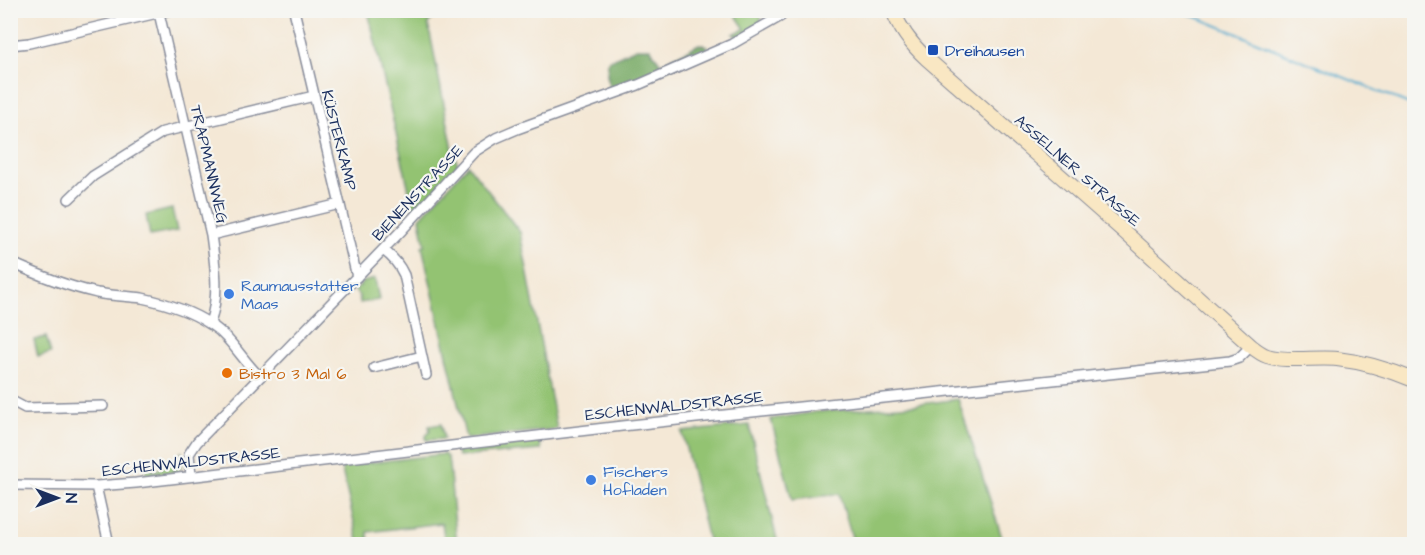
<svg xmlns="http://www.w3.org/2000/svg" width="1425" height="555" font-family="'Architects Daughter',sans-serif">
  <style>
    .green { fill: #93c372; stroke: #577968; stroke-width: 1.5 }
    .forest { fill: #76a964; stroke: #486c61; stroke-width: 1.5 }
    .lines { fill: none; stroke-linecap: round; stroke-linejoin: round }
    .stream { stroke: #52abcf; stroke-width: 2 }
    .street-casing { stroke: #888c9a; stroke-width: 12 }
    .secondary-casing { stroke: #888c9a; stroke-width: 16 }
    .street { stroke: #fff; stroke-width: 9 }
    .secondary { stroke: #f9e7c3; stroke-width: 14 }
    .transit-dot { fill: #1a4fb4; stroke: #f6f6f2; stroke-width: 2 }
    .shop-dot { fill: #3f7fe0; stroke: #f6f6f2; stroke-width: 2 }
    .food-dot { fill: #e8710a; stroke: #f6f6f2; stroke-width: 2 }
    .labels { text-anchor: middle; stroke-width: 4.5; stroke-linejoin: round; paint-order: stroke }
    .transit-label { font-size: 16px; fill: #164399; stroke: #f6f6f2; text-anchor: start }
    .street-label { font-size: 16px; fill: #1b2f5e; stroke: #f6f6f2 }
    .shop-label { font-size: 16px; fill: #366cbe; stroke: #f6f6f2; text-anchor: start }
    .food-label { font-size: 16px; fill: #c56008; stroke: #f6f6f2; text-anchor: start }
  </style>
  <rect width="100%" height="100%" fill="#f6f6f2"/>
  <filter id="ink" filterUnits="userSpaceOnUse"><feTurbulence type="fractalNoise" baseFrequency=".0167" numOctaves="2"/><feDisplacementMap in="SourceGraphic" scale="12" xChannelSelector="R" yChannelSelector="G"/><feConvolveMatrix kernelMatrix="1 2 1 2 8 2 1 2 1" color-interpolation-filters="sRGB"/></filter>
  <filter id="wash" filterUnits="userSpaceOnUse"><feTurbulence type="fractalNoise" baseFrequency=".008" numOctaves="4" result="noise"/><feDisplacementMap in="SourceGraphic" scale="24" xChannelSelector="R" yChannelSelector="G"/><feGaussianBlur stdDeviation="1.35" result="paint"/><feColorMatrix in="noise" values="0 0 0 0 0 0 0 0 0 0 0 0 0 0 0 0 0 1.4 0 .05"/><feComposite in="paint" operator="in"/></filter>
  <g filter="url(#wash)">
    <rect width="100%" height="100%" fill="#f4e8d6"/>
    <path class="green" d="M368,11H443L428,23L454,155L458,164L414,212Z
      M733,11H761V20L760,24L740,37L736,36L733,34L745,29Z
      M468,165L520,232L557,429L466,439L422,246L425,245L420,218Z
      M172,209L177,231L150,236L146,215Z
      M375,279L379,300L360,303L359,296L355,291L363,282Z
      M46,337L51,353L38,357L34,340Z
      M958,399L1004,544H854L839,494L792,500L771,419L816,412L914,405Z
      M441,424L444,439L426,440V436L430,431L429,426Z
      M749,425L778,544H709L682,432Z
      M540,441L541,450L458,457L457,451Z
      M181,452H182V464L179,470L172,472L147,475L145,473C145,468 150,466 154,464L152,472L178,460Z
      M444,454L448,458L449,465L457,544H445L442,523L368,532L369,544H359L341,466Z"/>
    <path class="forest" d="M699,44L708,46L705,52L626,86L610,90L607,75L608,61L636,48H650L661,64Z"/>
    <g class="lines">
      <path class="stream" d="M1179,10L1414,106
        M453,15L459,10"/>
    </g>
  </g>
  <g filter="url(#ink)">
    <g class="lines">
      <defs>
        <path id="street" d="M294,10L357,277
          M159,13L211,235C215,264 220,295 210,323
          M10,45L29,43L170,10
          M69,199L93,176L163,132L314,96
          M211,235L340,204
          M383,250C393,257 399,264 404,275L426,375
          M10,262C38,275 66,286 97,293C112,296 127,296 142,298C165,303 191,311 210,324C231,337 242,360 260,377
          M374,368L422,356
          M10,400L25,408L103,406
          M191,476L189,454L197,442L402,230L474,152L496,138L517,129L638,85L732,44L781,16
          M10,485L96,486L136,483L622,426L1230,361L1239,358L1251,346
          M96,486L109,544"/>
        <path id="secondary" d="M893,10C900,30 911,44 926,58L1120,228L1251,346C1256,350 1261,354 1267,356C1284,362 1317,357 1337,359C1364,362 1390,370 1414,380"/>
      </defs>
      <use href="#street" class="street-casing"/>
      <use href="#secondary" class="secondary-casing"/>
      <use href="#street" class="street"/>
      <use href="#secondary" class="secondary"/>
    </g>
  </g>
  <rect class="transit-dot" x="927" y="44" width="12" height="12" rx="3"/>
  <g class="shop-dot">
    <circle cx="229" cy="294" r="6"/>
    <circle cx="591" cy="480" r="6"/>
  </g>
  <circle class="food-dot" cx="227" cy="373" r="6"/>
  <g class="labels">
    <g class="transit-label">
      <text x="945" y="56">Dreihausen</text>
    </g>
    <g class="street-label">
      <text transform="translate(340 140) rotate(76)" y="6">KÜSTERKAMP</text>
      <text transform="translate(210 164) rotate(77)" y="6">TRAPMANNWEG</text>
      <text transform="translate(1078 170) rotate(41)" y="6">ASSELNER STRASSE</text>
      <text transform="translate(417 192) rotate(-47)" y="6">BIENENSTRASSE</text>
      <text transform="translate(674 405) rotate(-6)" y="6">ESCHENWALDSTRASSE</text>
      <text transform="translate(191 461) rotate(-6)" y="6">ESCHENWALDSTRASSE</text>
    </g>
    <g class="shop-label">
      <text x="241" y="291">Raumausstatter<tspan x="241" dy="18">Maas</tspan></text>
      <text x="603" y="477">Fischers<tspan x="603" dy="18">Hofladen</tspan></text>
    </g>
    <g class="food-label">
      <text x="239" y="379">Bistro 3 Mal 6</text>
    </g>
  </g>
  <rect width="1425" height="555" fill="none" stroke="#f6f6f2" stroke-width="36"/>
  <g transform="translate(57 498) rotate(90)" stroke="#f6f6f2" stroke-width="4.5" paint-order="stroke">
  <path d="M0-4.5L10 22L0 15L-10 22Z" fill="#1b2f5e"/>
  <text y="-9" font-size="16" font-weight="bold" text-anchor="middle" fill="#1b2f5e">N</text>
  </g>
</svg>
